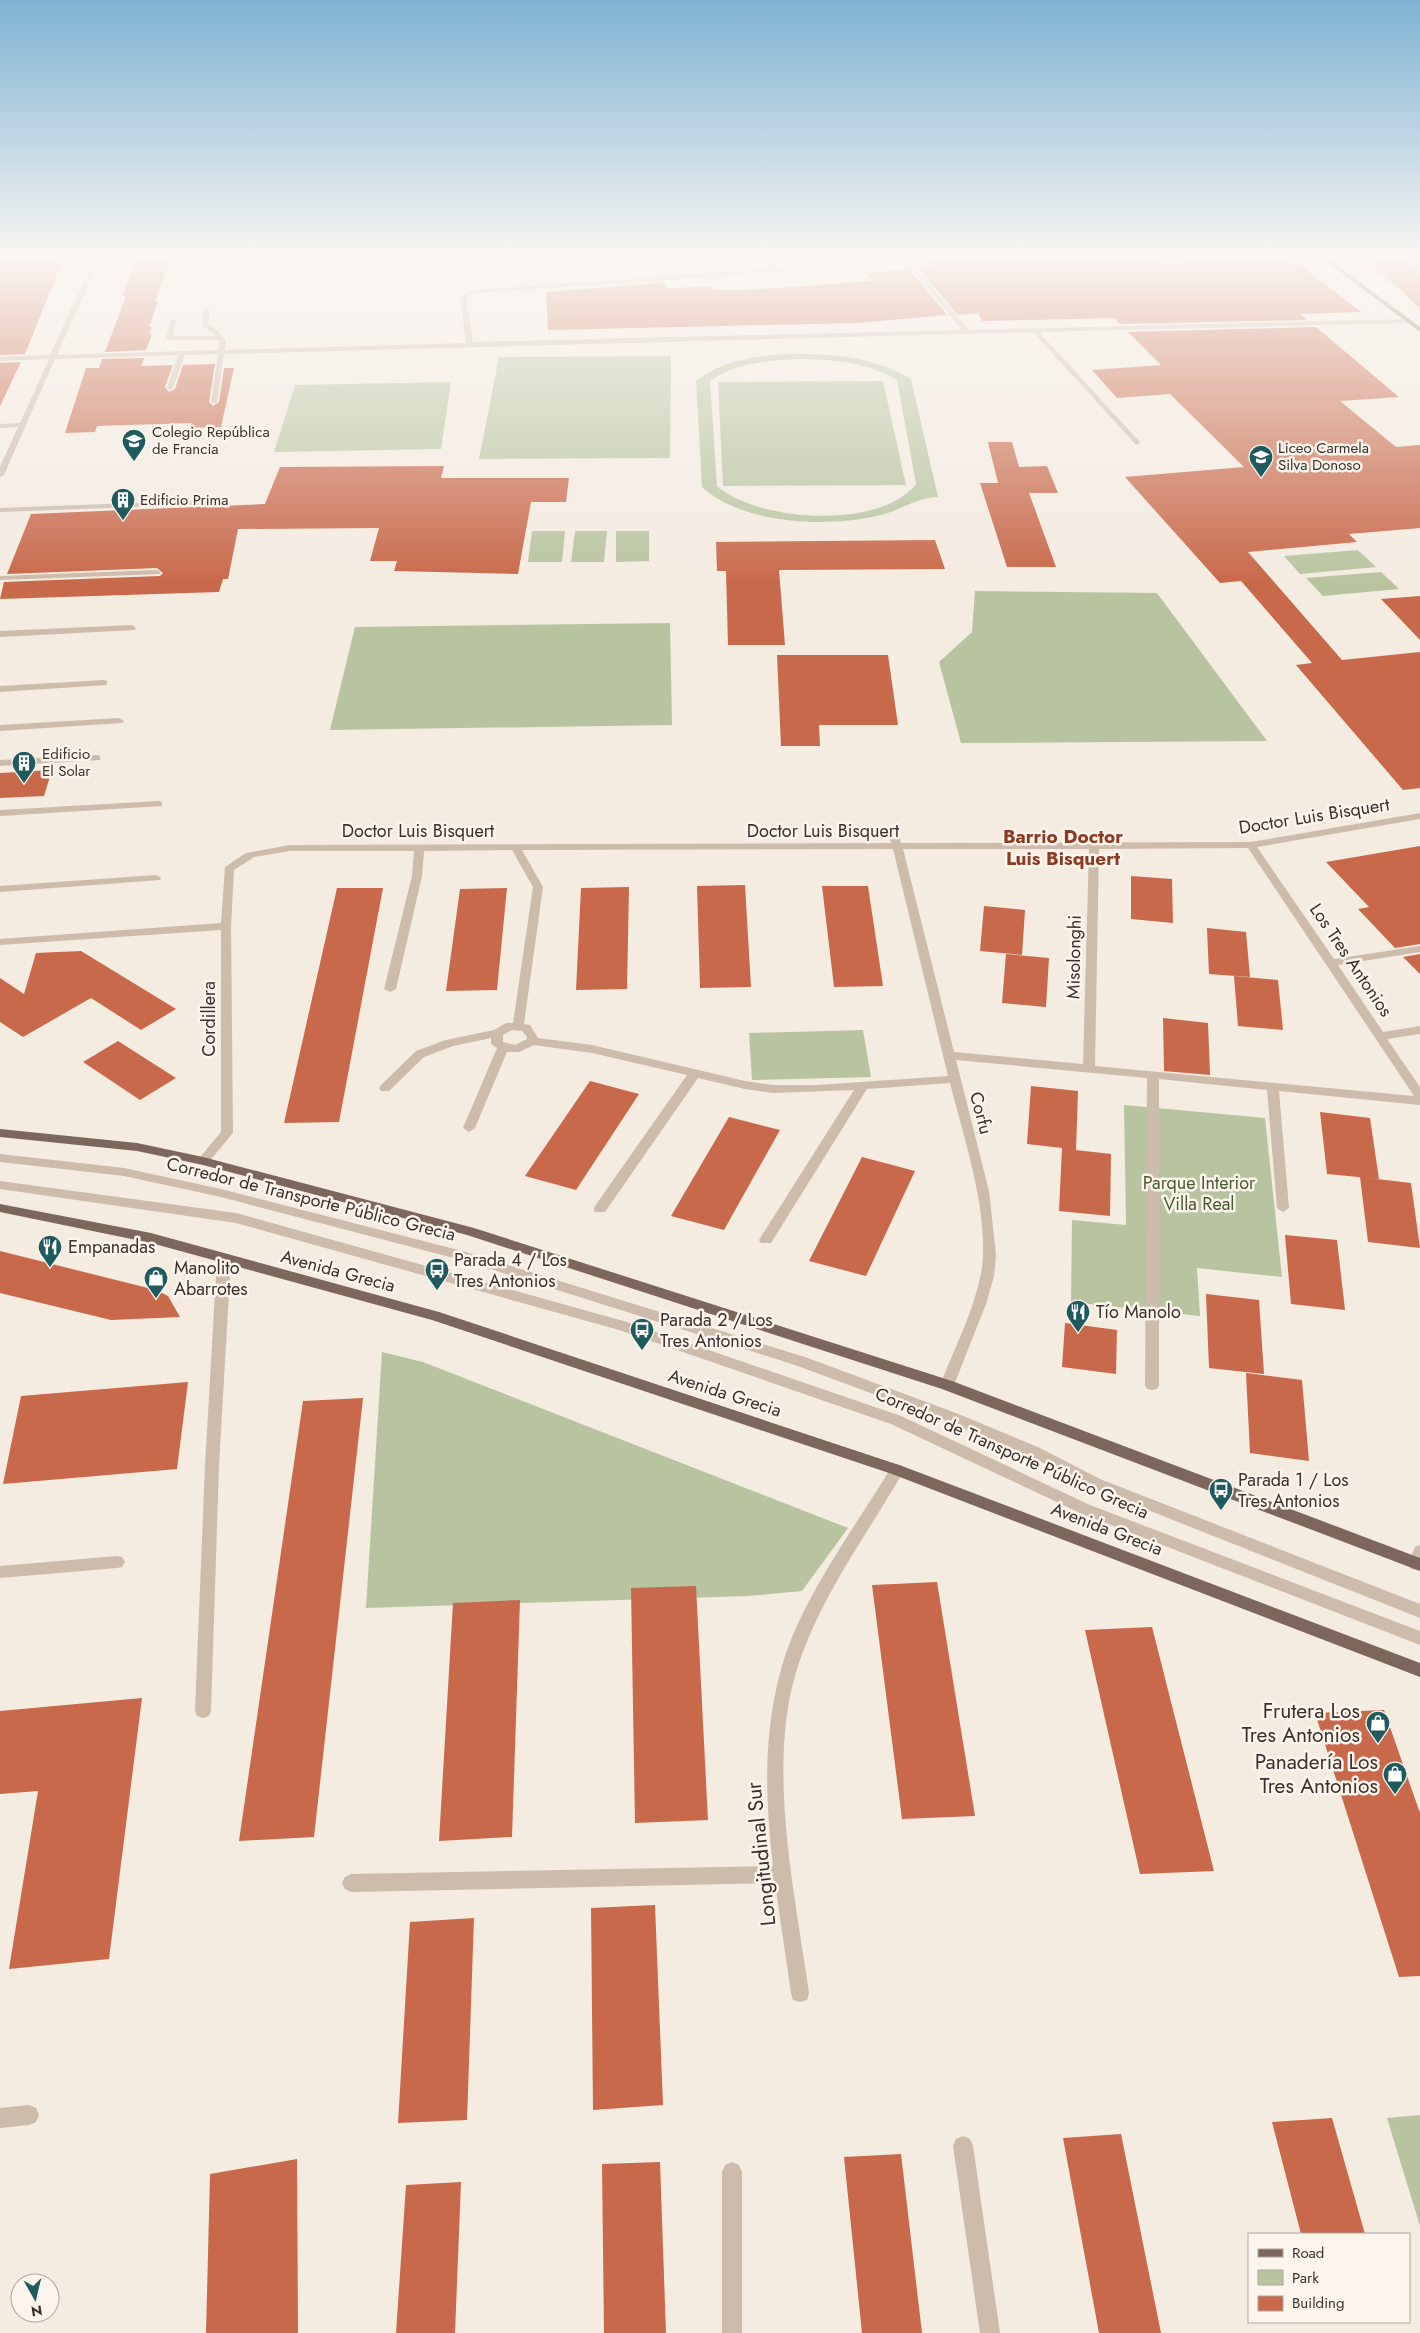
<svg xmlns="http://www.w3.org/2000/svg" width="1420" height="2333" font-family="Jost,sans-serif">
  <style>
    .green { fill: #b8c4a0; fill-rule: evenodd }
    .building { fill: #c8694b }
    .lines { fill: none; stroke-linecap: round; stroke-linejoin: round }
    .minor { fill: #cdbbac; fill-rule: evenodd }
    .major { fill: #7d675c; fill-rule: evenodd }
    .labels { text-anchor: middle; stroke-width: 5; stroke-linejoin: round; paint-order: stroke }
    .far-poi-label { font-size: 15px; fill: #3b302b; stroke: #fbf5ee; text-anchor: start }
    .street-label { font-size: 18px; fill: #3b302b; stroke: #fbf5ee }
    .park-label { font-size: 18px; fill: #4a5a2e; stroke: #fbf5ee }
    .poi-label { font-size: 18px; fill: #3b302b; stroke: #fbf5ee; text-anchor: start }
    .neighbourhood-label { font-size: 19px; font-weight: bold; fill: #8c3b22; stroke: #fbf5ee }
    .near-poi-label { font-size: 21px; fill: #3b302b; stroke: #fbf5ee; text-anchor: end }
    .near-street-label { font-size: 21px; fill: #3b302b; stroke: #fbf5ee }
  </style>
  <rect width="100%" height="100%" fill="#f4ebe1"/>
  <path class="green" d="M1358,257H1420V305L1416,304Z
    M783,354C826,353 873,356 911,379L938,497C918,497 901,510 881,515C828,528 744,525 702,487L696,381C721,361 752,357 783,354ZM804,359C836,360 869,363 897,380L916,484C881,530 757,522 717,486L710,381C737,362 772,360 804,359Z
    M671,356L670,458L479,459L499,357Z
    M883,381L906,485L723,486L718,382Z
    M451,382L441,449L274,452L295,385Z
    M532,531H565L562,562H528Z
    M575,531H607L604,562H571Z
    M616,531H649V561L616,562Z
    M1358,550L1376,567L1300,574L1284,556Z
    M1381,572L1399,589L1323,596L1306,578Z
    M975,591L1157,593L1267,741L961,743L939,662L972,632Z
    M670,623L672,725L330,730L355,627Z
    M863,1030L871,1077L752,1080L749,1033Z
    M1124,1105L1265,1118L1282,1277L1197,1268L1200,1316L1071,1302L1072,1220L1126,1225Z
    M382,1352L423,1362L848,1528L802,1591L748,1596L366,1608Z
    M1420,2115V2226L1387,2118Z"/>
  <path class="building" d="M172,257L155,301H158L149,327H152L149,334H152L146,350L105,352L126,296H122L138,258Z
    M924,257H1031L1035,261L1093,257H1156L1163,263H1175L1285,257L1294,264H1299L1361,312L1300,314L1307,320L1120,324L1114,318L982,321L978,313L958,315L919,269L933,267Z
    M1370,257H1401L1420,277V309Z
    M63,259L25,354L0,355V261Z
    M909,269L947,315L856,323L548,330L546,292L664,283L666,288L710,287L712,289L719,290H748L873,281L866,273Z
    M1316,327L1399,397L1340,401L1396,447L1420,445V528L1349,534L1357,542L1248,552L1342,660L1420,652V788L1403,790L1296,665L1312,663L1241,581L1220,583L1125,477L1244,467L1170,394L1117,398L1092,370L1161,365L1128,332Z
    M144,358L141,366L173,365L165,387L169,392L175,389L183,365L215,364L209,402L213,406L219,402L224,368H234L221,427L190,428L192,423L97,426L95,432L65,433L86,368H99L102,359Z
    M21,362L0,406V363Z
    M988,442H1012L1019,467L1047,466L1058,493H1029L1056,567H1007L980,483H998Z
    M444,466L441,478H569L566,502H531L518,574L394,571L397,561H370L379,528L238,529L228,579H223L219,592L0,599L4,582L160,576L163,573L157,568L7,574L31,514L265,504L280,467Z
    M935,540L945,569L779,570L785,645H728L726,571H717L716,542Z
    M1420,596V640L1381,599Z
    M777,655H888L898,725H819L820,746H781Z
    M52,770L44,796L0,798V773Z
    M1420,846V944L1395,948L1358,909L1369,907L1326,862Z
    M1131,876L1172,879L1173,923L1131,919Z
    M745,885L751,987L700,988L697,886Z
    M822,886H868L883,986L834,987Z
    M629,887L627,989L576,990L581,888Z
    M337,888H383L339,1122L284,1123Z
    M507,888L497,990L446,991L460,889Z
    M984,906L1025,910L1022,955L980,951Z
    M1207,928L1246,932L1250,977L1209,974Z
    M81,951L176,1009L141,1030L91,998L23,1037L0,1022V978L24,994L36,953Z
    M1006,954L1049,958L1046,1007L1002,1003Z
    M1420,954V974L1403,957Z
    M1234,976L1278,980L1283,1030L1238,1026Z
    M1163,1018L1208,1023L1210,1075L1164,1071Z
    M118,1041L176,1078L140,1100L83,1062Z
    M590,1081L639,1094L576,1190L525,1176Z
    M1031,1086L1078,1091L1076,1150L1111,1154L1110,1216L1059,1211L1062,1148L1027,1144Z
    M1320,1112L1370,1118L1379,1179L1327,1174Z
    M729,1117L780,1130L724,1230L671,1216Z
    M862,1157L915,1171L866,1276L809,1261Z
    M1360,1177L1411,1183L1420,1248L1368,1242Z
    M1285,1235L1337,1240L1345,1310L1291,1304Z
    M0,1251L156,1290L168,1296L180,1317L111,1320L0,1293Z
    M1206,1294L1259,1300L1264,1374L1209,1368Z
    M1065,1323L1117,1330L1116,1374L1062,1367Z
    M1246,1373L1302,1380L1309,1461L1250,1453Z
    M188,1382L177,1469L3,1484L21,1396Z
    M363,1398L314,1837L239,1841L303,1401Z
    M937,1582L975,1816L902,1819L872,1585Z
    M696,1586L708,1820L635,1823L631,1588Z
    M520,1600L512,1837L439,1841L453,1603Z
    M1152,1627L1214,1871L1140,1874L1085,1630Z
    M142,1698L109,1959L9,1969L38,1791L0,1794V1711Z
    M1384,1710L1420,1813V1976L1399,1977L1315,1713Z
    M655,1905L663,2105L593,2110L591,1908Z
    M474,1918L467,2120L398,2123L410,1922Z
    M1332,2118L1365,2234H1301L1272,2122Z
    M1121,2134L1161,2333H1099L1063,2138Z
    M901,2154L922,2333H862L844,2157Z
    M297,2159L298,2333H206L210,2174Z
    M660,2162L666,2333H604L602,2164Z
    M461,2182L455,2333H396L406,2185Z"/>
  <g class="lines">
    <path class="minor" d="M95,257H101L57,355L218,350L219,340H169L166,338L170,321L173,319L176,321L173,336H216L202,325L204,311L207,309L210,311L208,324L217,330L226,341L225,350L466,343L460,299L463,294L472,290L769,269L762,257H768L775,268L903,260L901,257H907L969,330L1408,319L1411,321L1408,323L1039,332L1139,441L1140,443L1136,445L1033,332L224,354L217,402L214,404L211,402L218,354L185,355L173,388L170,390L167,388L178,355L55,359L4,475L0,477V467L18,427L0,428V424L20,423L49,359L0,361V357L50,355ZM906,263L962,330L473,342L466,299L475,293Z
      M244,257H276L246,260Z
      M1403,257H1409L1420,269V275Z
      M213,500L217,502L216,504L0,512V508Z
      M157,570L161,572L160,574L0,580V576Z
      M132,625L136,628L135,630L0,637V631Z
      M104,680L107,681V685L0,692V686Z
      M119,718L124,721L122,723L0,731V725Z
      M97,755L100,756V760L0,766V760Z
      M159,801L162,802V806L0,816V810Z
      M1420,813V819L1257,847L1334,959L1420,946V952L1338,965L1383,1032L1420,1026V1034L1387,1039L1420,1087V1105L1279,1091L1289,1208L1283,1212L1277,1208L1267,1090L1159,1079V1385L1157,1389L1152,1390L1147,1389L1145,1385L1147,1078L956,1060L989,1191L996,1255L994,1276L986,1304L954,1385L952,1389L947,1390L942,1389L940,1385C954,1349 973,1313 981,1274C991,1217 964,1139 950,1083L867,1089L771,1243H761L759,1240L854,1090L773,1093L745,1089L698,1078L605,1212H595L594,1209L595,1206L687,1075L592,1053L534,1045L519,1052H507L475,1128L469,1132L463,1128L497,1048L491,1044V1038L453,1046L424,1057L389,1091H381L379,1088L381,1085L416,1051L446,1040L494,1030L506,1023H513L533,887L512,850L424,851L422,876L396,989L390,992L384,989L412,876L414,851H290L254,857L234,870L231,926L233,1133L207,1164L203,1165L197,1161L221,1132V930L0,945V939L221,923L225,867L246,853L290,845L891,843L888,830L893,827L898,830L901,843L1251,842ZM1248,848L1414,1096L1095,1066L1099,849ZM893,849L948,1076L818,1085H773L745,1081L592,1045L538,1038L530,1025L524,1024L543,887L522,850ZM903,849H1089L1083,1064L954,1052ZM512,1030L522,1031L527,1037V1039L515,1045L503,1042V1035Z
      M156,875L161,878L160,880L0,892V886Z
      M0,1154L124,1168L221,1189L466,1252L805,1357L956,1413L1040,1448L1100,1479L1420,1604V1618L1090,1487L1030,1456L946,1421L795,1365L465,1261L221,1197L124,1176L0,1162Z
      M0,1181L236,1213L627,1322L901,1416L1090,1505L1420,1631V1645L1080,1513L891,1424L619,1330L236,1223L0,1189Z
      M224,1254L229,1256L231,1259L219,1465L211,1711L209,1716L203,1718L197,1716L195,1711L205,1465L217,1259L219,1256Z
      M897,1464L902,1466L904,1470L902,1474C866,1536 822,1595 799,1663C765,1761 795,1893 809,1993L807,2000L800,2002L793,2000L791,1993L775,1883L351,1892L345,1889L342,1883L345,1877L351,1874L773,1866C765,1799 763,1731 782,1666C801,1599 856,1526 892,1466Z
      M1420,1545V1569L1416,1570L1411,1569L1408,1564L1415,1547Z
      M117,1556L122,1557L125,1562L122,1567L117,1568L0,1578V1566Z
      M29,2105L36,2108L39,2115L36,2122L29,2125L0,2128V2108Z
      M963,2136L970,2139L973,2146L1000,2333H980L953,2146L956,2139Z
      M732,2162L739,2165L742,2172V2333H722V2172L725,2165Z"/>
    <path class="major" d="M1320,257H1326L1420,327V332Z
      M0,1129L137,1143L203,1157L474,1228L952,1381L1420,1558V1571L942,1389L467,1235L203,1165L137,1151L0,1137Z
      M0,1204L151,1233L439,1312L902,1466L1420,1663V1677L892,1474L432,1320L151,1243L0,1212Z"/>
  </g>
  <linearGradient id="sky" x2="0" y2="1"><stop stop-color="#7eb2d2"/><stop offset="0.44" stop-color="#faf6f2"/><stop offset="1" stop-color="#faf6f2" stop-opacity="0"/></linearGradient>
  <rect width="1420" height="583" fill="url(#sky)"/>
  <defs>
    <symbol id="school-pin" viewBox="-11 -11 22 30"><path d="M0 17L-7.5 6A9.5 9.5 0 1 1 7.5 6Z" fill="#1f5a5e" stroke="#fbf5ee"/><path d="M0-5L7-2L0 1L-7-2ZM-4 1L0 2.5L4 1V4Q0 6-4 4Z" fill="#fff"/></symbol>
    <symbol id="building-pin" viewBox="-11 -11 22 30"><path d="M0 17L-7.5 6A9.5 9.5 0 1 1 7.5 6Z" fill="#1f5a5e" stroke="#fbf5ee"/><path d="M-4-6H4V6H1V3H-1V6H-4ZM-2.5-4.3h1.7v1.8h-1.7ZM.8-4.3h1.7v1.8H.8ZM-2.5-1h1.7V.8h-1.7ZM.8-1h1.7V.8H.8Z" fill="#fff"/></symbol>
    <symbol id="restaurant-pin" viewBox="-11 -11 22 30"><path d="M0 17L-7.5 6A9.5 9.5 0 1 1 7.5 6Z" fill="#1f5a5e" stroke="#fbf5ee"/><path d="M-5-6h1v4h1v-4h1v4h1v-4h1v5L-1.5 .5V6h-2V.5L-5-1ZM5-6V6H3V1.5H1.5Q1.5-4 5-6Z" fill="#fff"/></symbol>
    <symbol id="bus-pin" viewBox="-11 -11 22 30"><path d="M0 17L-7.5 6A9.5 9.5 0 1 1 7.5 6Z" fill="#1f5a5e" stroke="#fbf5ee"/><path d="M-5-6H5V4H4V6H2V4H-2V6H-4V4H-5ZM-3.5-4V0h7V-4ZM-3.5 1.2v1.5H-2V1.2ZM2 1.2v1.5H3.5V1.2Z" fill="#fff"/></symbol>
    <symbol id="shop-pin" viewBox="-11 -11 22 30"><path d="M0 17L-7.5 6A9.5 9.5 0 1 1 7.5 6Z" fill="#1f5a5e" stroke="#fbf5ee"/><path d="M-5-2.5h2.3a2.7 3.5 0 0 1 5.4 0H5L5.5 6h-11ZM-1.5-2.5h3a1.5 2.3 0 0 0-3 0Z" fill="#fff"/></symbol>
  </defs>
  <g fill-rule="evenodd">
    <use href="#school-pin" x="120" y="427" width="28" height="38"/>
    <use href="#school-pin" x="1247" y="443" width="28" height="38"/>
    <use href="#building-pin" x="109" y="486" width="28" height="38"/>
    <use href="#building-pin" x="10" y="749" width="28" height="38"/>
    <use href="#restaurant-pin" x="36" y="1233" width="28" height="38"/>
    <use href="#bus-pin" x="423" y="1256" width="28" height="38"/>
    <use href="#shop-pin" x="142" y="1264" width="28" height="38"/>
    <use href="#restaurant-pin" x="1064" y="1298" width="28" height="38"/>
    <use href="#bus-pin" x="628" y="1316" width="28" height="38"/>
    <use href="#bus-pin" x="1207" y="1476" width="28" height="38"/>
    <use href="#shop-pin" x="1364" y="1709" width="28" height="38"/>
    <use href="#shop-pin" x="1381" y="1760" width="28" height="38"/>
  </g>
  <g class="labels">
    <g class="far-poi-label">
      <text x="152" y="437">Colegio República<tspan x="152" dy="17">de Francia</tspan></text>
      <text x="1278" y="453">Liceo Carmela<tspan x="1278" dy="17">Silva Donoso</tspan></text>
      <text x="140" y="505">Edificio Prima</text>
      <text x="42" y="759">Edificio<tspan x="42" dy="17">El Solar</tspan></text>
    </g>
    <g class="street-label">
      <text transform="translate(1314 816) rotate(-9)" y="6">Doctor Luis Bisquert</text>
      <text x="418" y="837">Doctor Luis Bisquert</text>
      <text x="823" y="837">Doctor Luis Bisquert</text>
      <text transform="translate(1074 957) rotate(-89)" y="6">Misolonghi</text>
      <text transform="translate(1351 960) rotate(56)" y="6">Los Tres Antonios</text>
      <text transform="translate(209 1019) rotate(-90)" y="6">Cordillera</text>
      <text transform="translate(981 1113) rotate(75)" y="6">Corfu</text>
      <text transform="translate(311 1199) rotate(14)" y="6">Corredor de Transporte Público Grecia</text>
      <text transform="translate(338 1271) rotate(15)" y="6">Avenida Grecia</text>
      <text transform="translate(725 1393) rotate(18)" y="6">Avenida Grecia</text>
      <text transform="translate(1012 1453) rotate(24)" y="6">Corredor de Transporte Público Grecia</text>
      <text transform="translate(1107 1529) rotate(21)" y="6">Avenida Grecia</text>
    </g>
    <g class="park-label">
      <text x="1199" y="1189">Parque Interior<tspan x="1199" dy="21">Villa Real</tspan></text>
    </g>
    <g class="poi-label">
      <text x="68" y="1253">Empanadas</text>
      <text x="454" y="1266">Parada 4 / Los<tspan x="454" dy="21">Tres Antonios</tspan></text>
      <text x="174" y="1274">Manolito<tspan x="174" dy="21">Abarrotes</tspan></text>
      <text x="1096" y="1318">Tío Manolo</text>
      <text x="660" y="1326">Parada 2 / Los<tspan x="660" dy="21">Tres Antonios</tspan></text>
      <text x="1238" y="1486">Parada 1 / Los<tspan x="1238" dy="21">Tres Antonios</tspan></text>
    </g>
    <g class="neighbourhood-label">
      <text x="1063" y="843">Barrio Doctor<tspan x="1063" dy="22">Luis Bisquert</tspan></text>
    </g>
    <g class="near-poi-label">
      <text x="1360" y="1718">Frutera Los<tspan x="1360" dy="24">Tres Antonios</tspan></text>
      <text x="1378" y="1769">Panadería Los<tspan x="1378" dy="24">Tres Antonios</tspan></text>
    </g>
    <g class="near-street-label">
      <text transform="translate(761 1854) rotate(-96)" y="7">Longitudinal Sur</text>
    </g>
  </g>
  <rect x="1248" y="2233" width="162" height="90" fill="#fbf5ee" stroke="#aea6a0"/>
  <rect x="1258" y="2249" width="25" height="8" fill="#7d675c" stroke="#aea6a0"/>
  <text x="1292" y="2258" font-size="15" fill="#3b302b">Road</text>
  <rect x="1258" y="2270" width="25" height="15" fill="#b8c4a0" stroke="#aea6a0"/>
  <text x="1292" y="2283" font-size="15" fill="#3b302b">Park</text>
  <rect x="1258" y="2296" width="25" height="15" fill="#c8694b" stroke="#aea6a0"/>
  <text x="1292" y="2308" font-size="15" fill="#3b302b">Building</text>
  <g transform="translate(35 2298) rotate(172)"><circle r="24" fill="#fbf5ee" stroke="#aea6a0"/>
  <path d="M0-4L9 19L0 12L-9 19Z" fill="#1f5a5e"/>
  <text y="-8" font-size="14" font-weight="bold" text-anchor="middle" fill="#3b302b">N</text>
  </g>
</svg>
